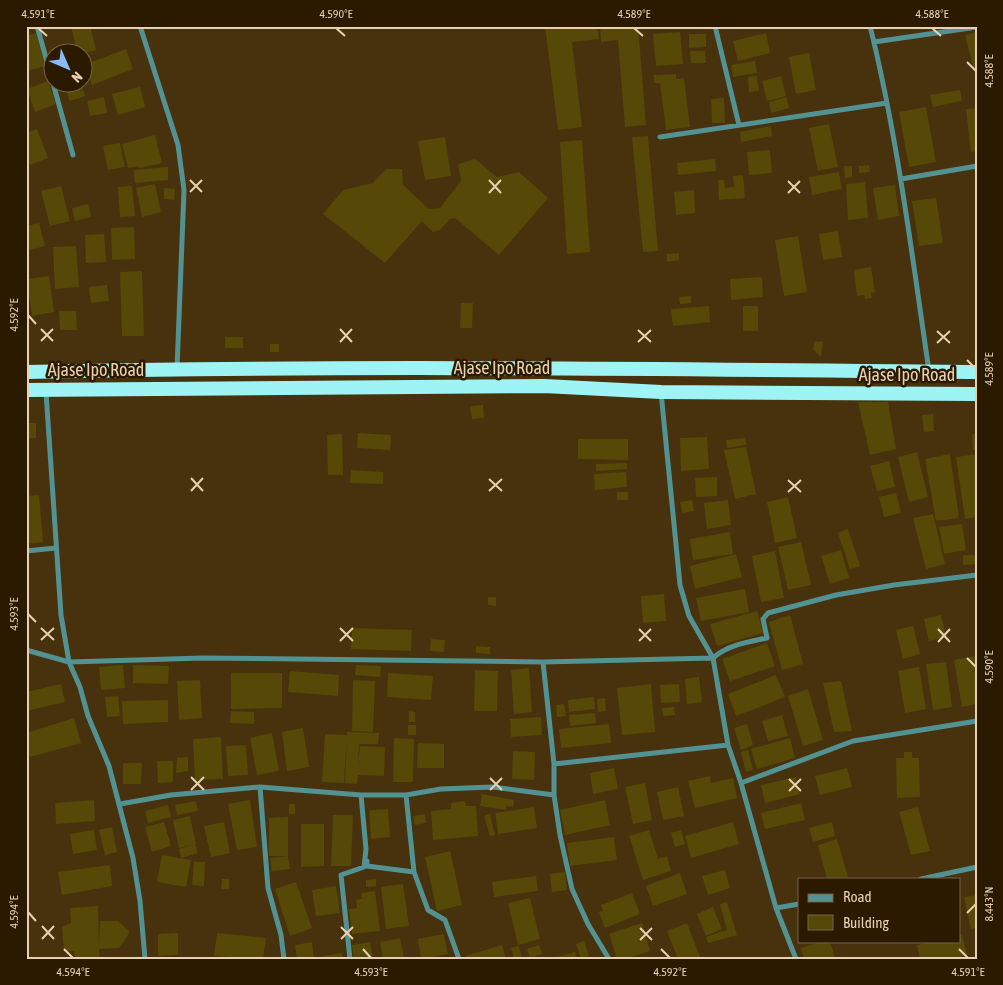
<svg xmlns="http://www.w3.org/2000/svg" width="1003" height="985" font-family="'Asap Condensed',sans-serif">
  <style>
    .building { fill: #564807 }
    .lines { fill: none; stroke-linecap: round; stroke-linejoin: round }
    .minor { stroke: #539292; stroke-width: 5 }
    .trunk { stroke: #9ef4f5; stroke-width: 14 }
    .ticks { fill: none; stroke: #e8d1b1; stroke-width: 2 }
    .labels { text-anchor: middle; stroke-width: 5; stroke-linejoin: round; paint-order: stroke }
    .street-label { font-size: 18px; fill: #e8d1b1; stroke: #2b1a00 }
    .neatline { fill: none; stroke: #e8d1b1; stroke-width: 2 }
    .ticks-label { font-size: 12px; text-anchor: middle; fill: #e8d1b1 }
  </style>
  <rect width="100%" height="100%" fill="#48310d"/>
  <path class="building" d="M71,26H90L96,50L82,54V52H77Z
    M545,26H597L599,39L572,42L582,127L558,130Z
    M600,26H638L646,125L625,127L618,40L601,42Z
    M680,32L683,64L656,66L653,34Z
    M977,32V77H976L965,35Z
    M36,33L45,66L26,71V36Z
    M766,33L770,53L738,61L733,41Z
    M689,34H706V47L689,48Z
    M126,49L133,69L92,85L84,65Z
    M690,51H705L706,63H691Z
    M809,53L816,90L796,94L789,57Z
    M755,61L757,73L733,77L731,65Z
    M676,74V79L684,78L690,127L666,130L660,83H654V75Z
    M757,76L759,91L749,92L748,77Z
    M781,76L786,96L767,101L762,81Z
    M48,81L56,104L35,112L27,89Z
    M63,82H80L85,96L70,101Z
    M140,87L145,107L118,115L112,94Z
    M960,90L962,101L933,107L930,95Z
    M104,97L107,113L90,116L87,101Z
    M786,97L789,108L771,113L769,102Z
    M724,98L725,123H712L711,99Z
    M926,107L936,162L909,167L899,112Z
    M977,108V151L971,152L966,109Z
    M829,124L838,167L818,171L809,128Z
    M771,126L772,136L741,142L740,132Z
    M37,129L48,158L30,165L26,154V133Z
    M155,135L162,163L140,168L137,166L128,168L122,144Z
    M648,136L658,251L643,252L632,137Z
    M445,137L451,176L425,180L418,141Z
    M582,140L590,252L567,254L560,142Z
    M120,143L125,167L108,170L103,146Z
    M770,150L772,173L749,175L747,152Z
    M475,159L497,177L519,172L548,198L499,255L455,218L450,219L440,230L433,232L422,221L385,263L323,214L343,190L373,183L386,169H402L403,185L429,209L440,208L461,181L458,164Z
    M715,159L716,171L678,175L677,163Z
    M869,165L870,172L859,173V166Z
    M844,166H852V177L845,178Z
    M168,167V180L135,183L134,170Z
    M839,172L842,189L812,195L809,177Z
    M743,175L745,198L719,200L718,180H724L725,188L734,187L733,176Z
    M865,182L868,218L848,220L846,184Z
    M155,184L161,212L142,217L136,188Z
    M895,185L899,216L878,220L873,188Z
    M61,186L70,221L50,226L41,191Z
    M132,186L135,216L120,217L118,187Z
    M164,188L175,189L174,200L164,199Z
    M694,190L695,213L676,215L674,192Z
    M936,198L943,243L919,246L912,201Z
    M88,204L91,217L75,221L72,208Z
    M39,223L45,246L26,251V226Z
    M134,227L135,259L112,260L111,228Z
    M838,231L842,257L823,260L819,234Z
    M104,234L106,262L86,263L85,235Z
    M798,236L807,292L784,296L775,240Z
    M76,246L79,287L55,289L53,247Z
    M679,253V260L667,262V254Z
    M871,267L875,292L871,293L872,298L865,299L864,295L857,296L854,270Z
    M142,271L144,336H122L120,272Z
    M49,276L54,312L32,316L27,279Z
    M762,277L763,297L731,300L730,279Z
    M107,285L109,301L91,303L89,287Z
    M691,296V303L680,304L679,297Z
    M461,303H473L472,328H460Z
    M709,306L710,322L673,326L671,309Z
    M743,306H758V331H743Z
    M59,311H76L77,330H60Z
    M225,337H243V348H225Z
    M815,341L823,342L821,357L813,349Z
    M270,344H279V352H270Z
    M858,402H888L896,449L870,455Z
    M483,405L484,418L472,419L470,406Z
    M933,414L934,431L924,432L922,415Z
    M26,423H36V438H26Z
    M358,433L391,435L390,450L357,448Z
    M342,434L343,475H328L327,435Z
    M972,434H977V450H973Z
    M707,437L709,469L681,471L680,438Z
    M745,438L746,445L727,448L726,440Z
    M578,439H628V460L578,459Z
    M746,447L756,494L735,499L724,450Z
    M917,452L928,497L909,502L898,457Z
    M950,454L959,518L936,521L925,459Z
    M977,454V517L965,519L956,457Z
    M889,461L895,487L877,491L870,466Z
    M627,463V469L596,471V464Z
    M351,470L383,472V484L350,483Z
    M626,472L627,487L595,490L594,474Z
    M717,477V496L696,497L695,478Z
    M617,492H628V500H617Z
    M896,493L901,513L884,517L879,497Z
    M39,495L43,542L26,544V496Z
    M788,497L797,538L775,543L767,502Z
    M692,500L694,511L682,513L680,502Z
    M728,500L731,525L707,529L704,503Z
    M933,514L945,564L926,569L913,518Z
    M962,524L966,550L944,554L939,527Z
    M848,529L860,566L850,569L838,533Z
    M730,532L733,554L693,560L690,539Z
    M801,542L811,585L788,590L778,547Z
    M841,550L849,578L830,584L821,556Z
    M775,551L784,598L761,602L752,556Z
    M736,554L742,577L695,589L690,566Z
    M963,555H977V564L963,565Z
    M745,589L749,612L701,621L696,598Z
    M664,594L666,621L643,623L641,596Z
    M488,597H496V606L488,605Z
    M757,611L763,633L717,646L710,624Z
    M790,615L803,664L782,670L769,622Z
    M941,615L946,637L929,641L924,619Z
    M913,626L920,654L903,659L896,630Z
    M352,628L412,630L411,651L351,649Z
    M431,639L445,640L444,652L430,651Z
    M767,643L775,666L730,681L722,659Z
    M476,646L490,647V654L476,653Z
    M975,656L977,668V704L962,707L954,660Z
    M946,662L952,707L933,710L926,664Z
    M123,665L125,688L101,690L99,667Z
    M133,665L169,666L168,684L133,683Z
    M356,665L381,666L380,677L355,675Z
    M919,667L926,709L905,713L898,671Z
    M529,668L532,712L514,714L511,670Z
    M475,670L498,671L497,711H474Z
    M290,671L339,675L338,696L288,692Z
    M231,673H282V708L231,709Z
    M388,673L433,676L431,700L387,697Z
    M776,675L785,697L736,716L728,694Z
    M699,677L702,702L687,704L685,679Z
    M200,680L202,718L179,720L177,681Z
    M353,680L375,681L373,732L352,731Z
    M841,681L852,731L834,732L823,683Z
    M61,684L65,702L26,711V692Z
    M651,684L655,732L622,735L617,688Z
    M679,684L680,702L661,703L660,685Z
    M808,689L823,740L803,746L788,696Z
    M118,696L120,716L107,717L105,697Z
    M594,697L595,709L569,712L568,700Z
    M605,698L606,711L598,712L597,699Z
    M168,700V722L123,724L122,701Z
    M564,704L566,716L557,717L556,705Z
    M674,707L675,715L663,716L662,708Z
    M231,711L254,712V724L230,723Z
    M409,711L415,712V722H409Z
    M595,713L596,723L570,726L569,715Z
    M782,715L788,736L768,741L762,721Z
    M541,717L542,735L511,737L510,719Z
    M74,718L81,743L30,757L26,745V733Z
    M609,724L611,743L561,748L559,729Z
    M747,724L753,745L741,750L734,728Z
    M408,725H416V735H408Z
    M303,728L309,767L287,771L282,732Z
    M347,732L379,733L378,744H359L358,768L360,746L385,747L384,776L358,775L357,784L345,783Z
    M272,733L279,771L257,775L250,738Z
    M325,734L347,735L344,783L322,782Z
    M221,737L223,779L195,780L193,739Z
    M394,738L414,739L413,782H393Z
    M790,738L795,758L757,769L751,749Z
    M418,743L444,744V768H417Z
    M246,745L248,775L228,776L226,746Z
    M748,750L753,770L746,772L741,752Z
    M513,751L535,752L534,780L512,779Z
    M904,752H912V758H919L920,797L897,798L896,758H904Z
    M188,757V771L176,773L177,758Z
    M157,761H173V782L158,783Z
    M123,763H142L141,784H123Z
    M614,768L618,789L593,794L590,773Z
    M847,768L852,787L820,795L815,776Z
    M710,776L711,783L733,778L737,798L695,808L688,781Z
    M796,777L800,794L765,803L761,785Z
    M645,783L652,820L633,824L625,787Z
    M678,787L684,816L663,820L657,792Z
    M482,794L514,800L513,807L506,806V810L480,806Z
    M94,800L95,821L56,824L55,803Z
    M250,800L257,847L237,850L228,804Z
    M605,800L610,825L565,835L560,810Z
    M196,801L198,811L177,815L175,805Z
    M465,801L466,806H476L478,836L433,840L431,811L451,809V803Z
    M801,803L805,820L765,829L761,813Z
    M289,804H295V814H289Z
    M168,805L171,817L148,823L145,811Z
    M534,807L537,828L498,834L495,813Z
    M918,807L930,851L911,855L899,812Z
    M388,809L390,837L371,839L369,810Z
    M425,814L426,823L415,825L413,816Z
    M490,814L495,835L490,836L484,816Z
    M333,815H353L351,866H331Z
    M190,816L196,844L179,848L173,820Z
    M288,817V856H269V818Z
    M164,822L171,846L152,852L145,827Z
    M224,822L230,853L211,857L204,826Z
    M733,822L739,844L691,858L685,836Z
    M832,822L835,836L813,842L809,828Z
    M301,824H324V866L301,867Z
    M112,827L117,852L105,855L99,830Z
    M94,830L97,850L73,854L70,834Z
    M649,830L658,859L667,856L671,871L643,880L629,836Z
    M681,830L685,844L675,847L671,833Z
    M614,837L617,860L570,866L567,843Z
    M837,839L848,877L827,879L818,845Z
    M195,844L198,853L181,858L179,849Z
    M450,851L462,905L437,911L425,857Z
    M162,855L191,860L186,887L157,882Z
    M288,856L290,869L272,871L270,858Z
    M194,862H205L204,886L192,885Z
    M110,865L112,886L62,895L58,872Z
    M725,870L730,888L708,895L702,876Z
    M565,872L567,890L552,892L550,874Z
    M680,873L687,894L653,906L646,886Z
    M536,876L538,891L494,897L492,882Z
    M222,879H229V889H221Z
    M376,879V886L366,887V880Z
    M296,882L312,928L290,936L275,889Z
    M403,884L409,926L386,929L381,887Z
    M336,886L340,913L316,916L312,890Z
    M375,891L380,931L352,934L349,909L357,908L356,900L362,899L361,893Z
    M632,893L640,914L605,928L599,912L603,911L601,905Z
    M977,895V928L971,929L964,897Z
    M530,898L540,939L518,945L508,903Z
    M727,902L737,935L708,943L706,937L727,930L720,904Z
    M98,906L99,947L100,921H118L130,932L119,948L99,949L100,959H75L74,951L64,952L62,927L71,923L70,908Z
    M713,907L722,929L706,936L697,914Z
    M642,923L650,951L625,959H617L609,934Z
    M687,923L700,957L695,959H678L667,931Z
    M178,933V955L158,956V934Z
    M217,933L266,938L263,959L214,956Z
    M444,934L448,954L421,959L418,939Z
    M959,935H962L967,955L952,959H920L917,945L933,941H959Z
    M400,938L404,959H383L380,942Z
    M584,941L589,956L581,959L576,944Z
    M824,941H830L835,958L804,959L801,948Z
    M312,942L314,959H297L295,945Z
    M370,942L373,959H354L352,945Z
    M502,945L506,959H467L466,956Z
    M539,945L542,954L530,958L527,949Z
    M519,946L522,959H514L511,948Z
    M575,952L577,959H554V958Z
    M342,953L343,959H323V956Z"/>
  <g class="lines">
    <path class="minor" d="M37,26L73,155
      M140,26L178,145L184,190L177,369
      M715,26L739,125
      M870,26C898,139 912,256 929,371
      M874,42L977,27
      M660,137L887,103
      M901,179L977,166
      M46,392L61,615L69,662L80,687L88,716L109,766L133,858L140,901L145,959
      M661,392L680,585L689,616L713,658L728,745L741,783L776,908L796,959
      M26,551L56,548
      M26,650L69,662L203,658L543,662L554,764V795L560,835L572,889L588,924L609,959
      M543,662L713,658C727,645 748,642 767,638L763,619L768,613L836,595L894,585L977,575
      M554,764L728,745
      M741,783L853,741L977,721
      M260,787L268,888L281,935L284,959
      M406,795L414,872L428,910L445,920L459,959
      M120,804L171,795L260,787L361,795H406L441,789L492,787L554,795
      M367,861V866L414,872
      M921,879L977,867
      M776,908L799,904
      M350,959L341,875L364,867L366,849L361,795"/>
    <path class="trunk" d="M26,372C343,365 660,369 977,372
      M26,390L544,386L661,392L977,394"/>
  </g>
  <path class="ticks" d="M38,28L47,36M336,28L345,36M634,28L643,36M932,28L941,36M967,62L976,71M190,180L202,192M489,180L501,193M788,181L800,193M190,192L202,180M489,193L501,180M788,193L800,181M28,315L36,324M41,329L53,341M340,329L352,342M638,330L651,342M937,331L950,343M41,341L53,329M340,342L352,329M638,342L651,330M937,343L950,331M967,360L976,369M191,478L203,491M489,479L502,491M788,480L801,492M191,491L203,478M489,491L502,479M788,492L801,480M28,614L36,622M41,628L54,640M340,628L353,641M639,629L651,641M938,629L950,642M41,640L54,628M340,641L353,628M639,641L651,629M938,642L950,629M967,658L976,667M191,777L204,790M490,778L502,790M789,779L801,791M191,790L204,777M490,790L502,778M789,791L801,779M28,912L36,921M967,913L976,904M42,926L54,939M341,927L353,939M640,928L652,940M42,939L54,926M341,939L353,927M640,940L652,928M64,949L73,958M363,949L371,958M661,949L670,958M959,949L968,958"/>
  <g class="labels">
    <g class="street-label">
      <text x="502" y="374">Ajase Ipo Road</text>
      <text x="96" y="376">Ajase Ipo Road</text>
      <text x="907" y="381">Ajase Ipo Road</text>
    </g>
  </g>
  <rect width="1003" height="985" fill="none" stroke="#2b1a00" stroke-width="55"/>
  <rect x="798" y="878" width="162" height="65" fill="#2b1a00" stroke="#776347"/>
  <rect x="808" y="894" width="25" height="8" fill="#539292" stroke="#776347"/>
  <text x="843" y="902" font-size="15" fill="#e8d1b1">Road</text>
  <rect x="808" y="915" width="25" height="15" fill="#564807" stroke="#776347"/>
  <text x="843" y="928" font-size="15" fill="#e8d1b1">Building</text>
  <g transform="translate(68 68) rotate(135)"><circle r="24" fill="#2b1a00" stroke="#776347"/>
  <path d="M0-4L9 19L0 12L-9 19Z" fill="#88bafc"/>
  <text y="-8" font-size="14" font-weight="bold" text-anchor="middle" fill="#e8d1b1">N</text>
  </g>
  <rect x="28" y="28" width="948" height="930" class="neatline"/>
  <g class="ticks-label">
    <text x="38" y="18">4.591°E</text>
    <text x="336" y="18">4.590°E</text>
    <text x="634" y="18">4.589°E</text>
    <text x="932" y="18">4.588°E</text>
    <text transform="translate(989 71) rotate(-90)" y="4">4.588°E</text>
    <text transform="translate(14 315) rotate(-90)" y="4">4.592°E</text>
    <text transform="translate(989 369) rotate(-90)" y="4">4.589°E</text>
    <text transform="translate(14 614) rotate(-90)" y="4">4.593°E</text>
    <text transform="translate(989 667) rotate(-90)" y="4">4.590°E</text>
    <text transform="translate(989 904) rotate(-90)" y="4">8.443°N</text>
    <text transform="translate(14 912) rotate(-90)" y="4">4.594°E</text>
    <text x="73" y="976">4.594°E</text>
    <text x="371" y="976">4.593°E</text>
    <text x="670" y="976">4.592°E</text>
    <text x="968" y="976">4.591°E</text>
  </g>
</svg>
